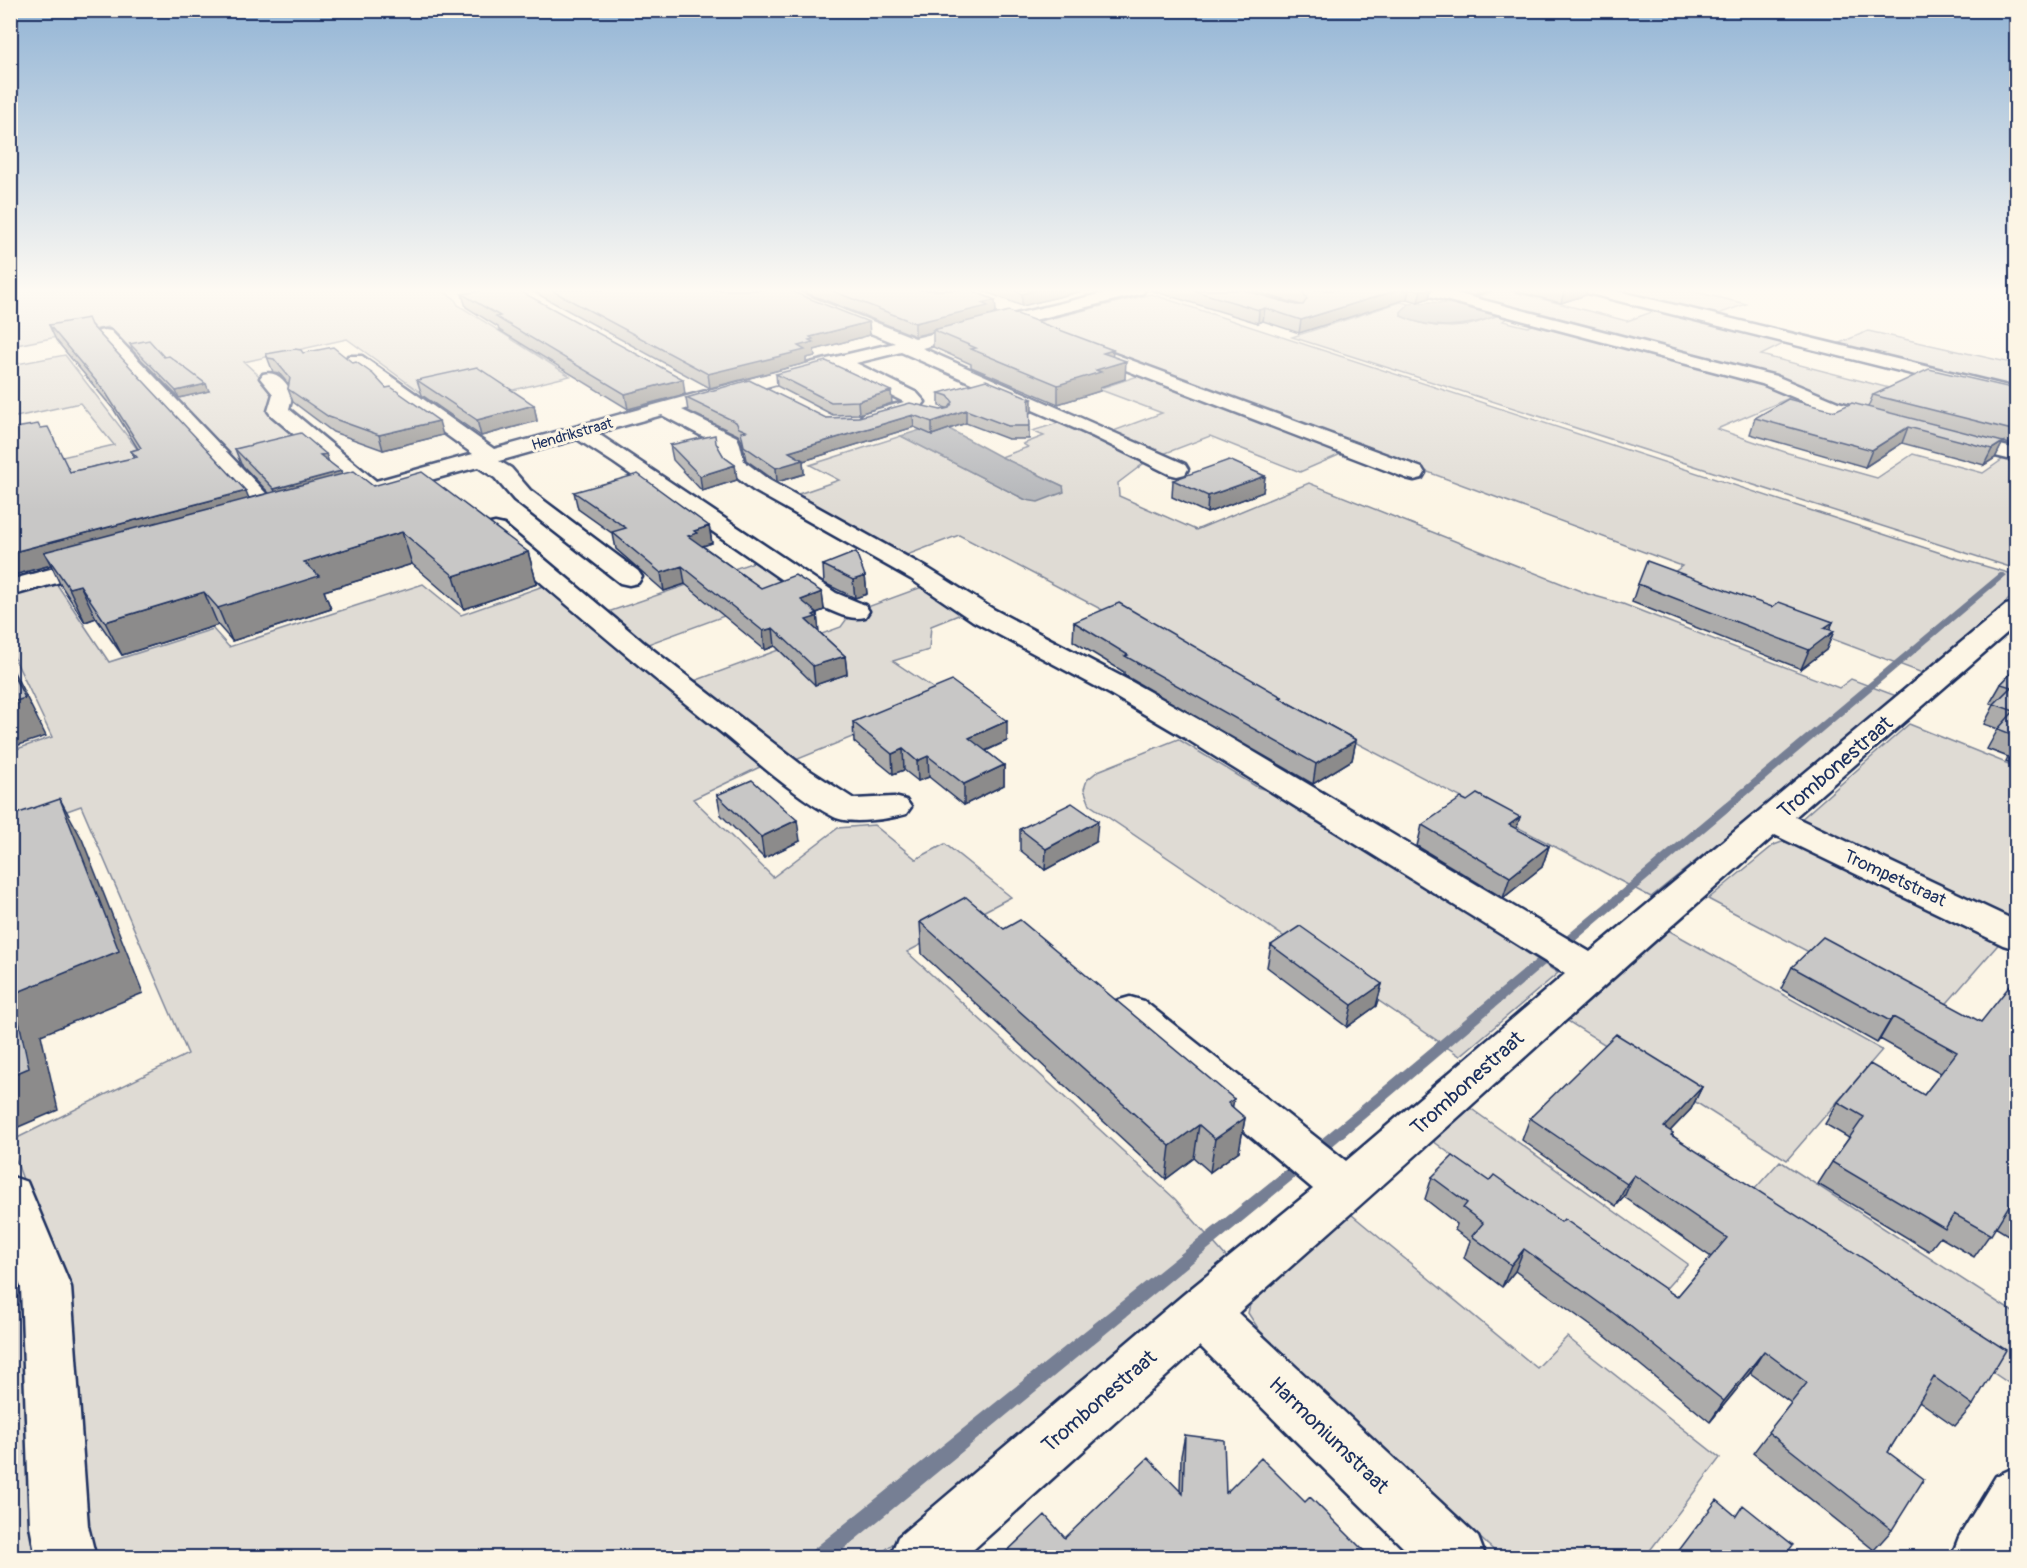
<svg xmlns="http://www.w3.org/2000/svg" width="2027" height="1568" font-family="Pangolin,sans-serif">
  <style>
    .green { fill: #dfdbd4; stroke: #7d8599; stroke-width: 1.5 }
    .water { fill: #b2b4b8; stroke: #767f94; stroke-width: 1.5 }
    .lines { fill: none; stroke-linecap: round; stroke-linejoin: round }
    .stream { fill: #767f94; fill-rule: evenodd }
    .minor-casing { stroke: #1b2f5e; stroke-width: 5 }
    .minor { fill: #fcf5e5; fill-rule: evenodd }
    .wall { fill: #acabaa; stroke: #1b2f5e; stroke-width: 1.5 }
    .shaded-wall { fill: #8c8b8b; stroke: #1b2f5e; stroke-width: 1.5 }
    .building { fill: #c8c7c6; stroke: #1b2f5e; stroke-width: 1.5 }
    .labels { text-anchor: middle; stroke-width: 6; stroke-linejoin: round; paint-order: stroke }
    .far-street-label { font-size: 15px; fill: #1b2f5e; stroke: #fcf5e5 }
    .street-label { font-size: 18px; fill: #1b2f5e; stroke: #fcf5e5 }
    .near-street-label { font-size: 21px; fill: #1b2f5e; stroke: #fcf5e5 }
  </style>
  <rect width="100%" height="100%" fill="#fcf5e5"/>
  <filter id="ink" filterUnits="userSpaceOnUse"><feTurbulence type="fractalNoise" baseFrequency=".0167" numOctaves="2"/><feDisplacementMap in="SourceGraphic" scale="12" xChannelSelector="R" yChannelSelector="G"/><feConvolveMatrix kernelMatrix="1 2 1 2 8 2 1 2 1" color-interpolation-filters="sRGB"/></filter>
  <g filter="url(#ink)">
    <path class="green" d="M10,290H441L454,298L458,305L570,376L505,392L485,377L420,392L347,339L244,362L279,394L311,444L236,463L108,327L11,346Z
      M1497,290H1507L1627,321L1663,308L1791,340L1761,355L1897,390L1863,411L1468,300Z
      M1599,290H1687L1746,304L1710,317Z
      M1151,294L1953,557L2016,575V593L1925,674L1668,577L1682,566L1028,324Z
      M1401,302L1409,304L1401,312V316C1430,329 1469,333 1496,313L1506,315L1507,318L1503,321L1528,327L1539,322L1742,374L1794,396L1717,429L1788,453L1877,478L1913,454L1983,473L2009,455L2016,457V569L1292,337Z
      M1868,331L2016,364V393L1830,347Z
      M65,355L148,463L11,503L10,469L114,445L80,403L11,418V365Z
      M1141,375L1348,451L1300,472L1210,436L1158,456L1108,433L1162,413L1098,389Z
      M1058,423L1147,461L1118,483L1119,496L1196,530L1309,483L1588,594L1623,604L1839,688L1851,679L1899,697L1651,897L959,535L894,560L778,501L839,480L810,465L901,436L1026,500L1063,486L1001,457L1028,447L1023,444L1044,436L1032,431Z
      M754,562L795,590L640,647L602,614Z
      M54,580L109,662L213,629L229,647L423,584L461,615L546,585L766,764L693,799L773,877L838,828L874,825L916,859L945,844L1011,897L907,952L1175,1199L1228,1259L877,1557H85L62,1285L11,1147V1141L188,1054L81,806L11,831V751L52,737L11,651V592Z
      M922,587L961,614L931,626L929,650L893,661L948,698L786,764L686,684L841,627L851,613Z
      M1909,724L2016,767V929L1821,837L1798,822Z
      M1178,739L1257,787L1308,804L1491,921L1506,939L1558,973L1460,1056L1090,805L1084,789L1087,780L1098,771Z
      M1782,842L1795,843L2003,939L1934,1018L1708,899L1774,845Z
      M1668,930L1882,1050L1787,1160L1566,1020Z
      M1466,1105L1688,1264L1651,1305L1429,1138Z
      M1780,1161L2016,1314V1388L1742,1203Z
      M1346,1210L1537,1368L1567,1337L1720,1458L1645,1557H1501L1265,1339L1248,1313L1253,1291Z
      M10,1242L20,1260L44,1557H11Z"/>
    <path class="water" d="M1430,302L1466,305L1499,315C1466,328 1433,331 1401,316V312L1409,304Z
      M940,424L1001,457L1063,486L1064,492L1038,502L1026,500L901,436Z"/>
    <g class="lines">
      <path class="stream" d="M2000,573H2003L2007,575L1567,948H1559L1557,945L1559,942Z
        M1548,952L1552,953L1554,956L1552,959L1330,1148L1325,1150L1320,1148L1318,1144L1320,1140L1544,953Z
        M1290,1168L1295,1170L1297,1174L1295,1178L833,1558H809L811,1551L1285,1170Z"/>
      <defs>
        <path id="minor" d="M770,290H793L915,338L1116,290H1145L1143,293L922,348L1185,464L1188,469L1185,474L1177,476L1169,474L1092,436L901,352L856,363L917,393L925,402C923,404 921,408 918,410C909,416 874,424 864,421L861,417L864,413L904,402L836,368L682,410L737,437L740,444L744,461L769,480L929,569L993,609L1132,682L1207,724L1590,952L2006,605L2016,603V625L1795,817L2016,921V949L2003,945L1775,835C1594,992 1419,1155 1238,1313L1478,1537L1486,1558H1414L1200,1346L964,1558H890L898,1537L1183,1295L1313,1189L1116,1023L1110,1012L1116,1001L1130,997L1144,1001L1346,1161L1565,974L1185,738L1110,694L973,621L911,579L753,490L728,471L720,457L719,445L662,415L597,433L836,593L865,605L869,611L865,617C848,621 833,611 818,605L614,463L577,439L499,461L511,468L530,490L638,571L642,577L638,583L629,585L620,583L514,500L495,478L478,467L372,496L364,494L271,415L268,411L273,394L260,378L263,374C278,370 285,382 293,393L289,409L376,481L473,454L348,364L346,360L348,356H362L494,449L797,366L895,343L772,293Z
          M1430,290H1444L1776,376L1838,402L1891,416L1894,420L1891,424L1884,426L1824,410L1762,384L1430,296L1428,293Z
          M1585,290H1613L2016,388V400L1587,293Z
          M105,330L111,331L282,510L286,515L282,520L274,522L266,520L99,339L96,335L99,331Z
          M1085,343L1422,468L1425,473L1422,478L1414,480L1406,478L1079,352L1076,348L1079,344Z
          M1954,433L2016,449V461L1946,444L1943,439L1946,434Z
          M495,523L504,525L643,642L803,766L854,799L894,797L906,800L911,807L906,814C889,819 850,825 834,817C795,797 752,757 717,729C638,666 562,601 486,535L483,530L486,525Z
          M98,556L107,559L111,564L107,569L10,596V580Z
          M10,1176L27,1182L71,1287L88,1526L96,1558H36L30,1526L21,1287L10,1259Z
          M2016,1467V1551L2013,1558H1951L1959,1537L1996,1476Z"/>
      </defs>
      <use href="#minor" class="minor-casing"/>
      <use href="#minor" class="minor"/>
    </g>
    <path class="wall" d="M526,290H788L870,335L814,350L815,356L806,358V363L710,388L534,292Z
      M799,290H971L995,300L996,313L989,315V316L1113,350L1112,356L1125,379L1100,387V391L1058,404L971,367V364L933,347V332L915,336Z
      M981,290H1086L1022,306Z
      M1150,290H1243L1296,305H1301L1250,290H1431L1429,298L1418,302L1407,299L1299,333L1263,321L1258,323Z
      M1453,290H1492L1475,296Z
      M1510,290H1587L1586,295L1561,303Z
      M462,294L685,394L628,409L499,330L498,327L466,307Z
      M49,325H91L249,498L269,493L241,464L235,449L328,461L342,474L373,486L528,552L537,584L464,609L412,564L324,591L331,609L232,641L218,625L122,655L96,618L85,622L60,584L51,565L10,576V429L70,472L135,458L131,451L138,449L114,410L56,340Z
      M130,344L164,357L209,391L179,398L133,351Z
      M303,353L386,388L443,435L383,450L333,432L293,402L288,389L289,385L279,373L273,372L266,354Z
      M776,374L892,403L859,414L833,415L777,386Z
      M417,380L534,405L537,421L481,436L422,395Z
      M2016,389V446L2003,442L1995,458L1984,465L1902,443L1865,467L1750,434L1755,418L1868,407L1873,395Z
      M939,393L1032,412L1029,413V439H1008L966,423L932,435L914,427L803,461L804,474L777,482L746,460L742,441L738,435L688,411L686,398L826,418L859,417L941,410L947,408L939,406Z
      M716,444L724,457L735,465L737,480L702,491L673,460L670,445Z
      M1265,476L1263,492L1207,513L1172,497L1173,480Z
      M574,492L709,526L712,543L703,546L761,588L822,592L824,610L817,613L818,631L845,656L847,674L815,685L775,646L765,650L685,584L664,591L616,549L613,534L578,509Z
      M823,565L865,576L867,594L855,598L824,583Z
      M1638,584L1772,607L1833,622L1829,630L1834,631L1826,650L1801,669L1632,602Z
      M1074,622L1282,697L1281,699L1356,740L1352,760L1313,784L1124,675V672L1073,641Z
      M2016,668V765L2006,761L2008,757L1987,749L1998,729L1984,724L1994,705L1990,703L2001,684Z
      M853,722L1007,741L986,751L1004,765V785L964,805L929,777L918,781L904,770L893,774L854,742Z
      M717,795L800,841L764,858L721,815Z
      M1422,825L1516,829L1549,846L1542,867L1503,898L1417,846Z
      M1020,829L1096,842L1045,870L1020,850Z
      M920,922L1004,929L1233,1108L1245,1118L1239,1151L1210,1172L1194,1158L1166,1179L922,954Z
      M1271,945L1382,984L1376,1006L1347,1027L1267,967Z
      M1792,967L1981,1022L2016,985V1240L1995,1227L1974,1257L1940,1237L1929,1251L1818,1184L1832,1162L1849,1138L1825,1124L1838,1102L1924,1095L1941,1073L1880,1039L1877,1043L1781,989Z
      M1702,1087L1691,1109L1670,1131L1673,1133L1672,1135L1973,1405L1955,1426L1919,1401L1888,1452L1892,1530L1874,1550L1753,1453L1791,1403L1750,1373L1710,1422L1605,1336L1515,1271L1502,1287L1464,1258L1470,1241L1455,1230L1457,1224L1425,1199L1432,1177L1489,1181L1561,1222L1677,1297L1711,1257L1624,1197L1616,1206L1522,1140L1530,1118Z
      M1185,1435L1226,1493L1305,1502L1065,1538L1180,1491L1181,1456Z"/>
    <path class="shaded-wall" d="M1036,290H1086L1022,306V294Z
      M1398,290H1409L1407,299L1299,333L1301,320Z
      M1421,290H1431L1429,298L1418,302Z
      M1477,290H1492L1475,296Z
      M1567,290H1587L1586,295L1561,303L1564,291Z
      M995,300L996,313L989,315V318L933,330V332L915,336V323Z
      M1265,308L1263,321L1258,323L1259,310Z
      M869,322L870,335L814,350L815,356L806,358V363L710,388L708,374L798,346L810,337Z
      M1113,350L1112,365L1126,361L1125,379L1100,387V391L1058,404V385L1103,353Z
      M683,379L685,394L628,409L625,394Z
      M206,384L209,391L179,398L176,391Z
      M891,391L892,403L859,414L858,401Z
      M1032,399V412L1029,413V400Z
      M534,405L537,421L481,436L477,420Z
      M966,410V423L932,435V422Z
      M913,415L914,427L803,461L804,474L777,482L776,468L789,452Z
      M439,421L443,435L383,450L379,435Z
      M1908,427L1902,443L1865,467L1872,450Z
      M2003,442L1995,458L1984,465L1992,449Z
      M326,454L331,468L320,455Z
      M735,465L737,480L702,491L700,476Z
      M341,471L346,486L280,504L274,489Z
      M1265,476L1263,492L1207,513L1208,496Z
      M246,491L254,511L44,552L51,565L10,576V553Z
      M709,526L712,543L699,547L688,536L694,531Z
      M402,532L412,564L324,591L331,609L232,641L218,608L304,562Z
      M528,552L537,584L464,609L454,576Z
      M682,566L685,584L664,591L661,573Z
      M865,576L867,594L855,598L853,580Z
      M80,585L96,618L85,622L69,588Z
      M204,592L218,625L122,655L105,622Z
      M822,592L824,610L803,618L801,600Z
      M817,613L819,631L817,632L806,620L813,615Z
      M1833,622L1826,638L1834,631L1826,650L1801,669L1809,650L1824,628Z
      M773,628L775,646L765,650L763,631Z
      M845,656L847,674L815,685L813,666Z
      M10,664L46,736L10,748Z
      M1007,721V741L969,758V738Z
      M1356,740L1352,760L1313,784L1316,764Z
      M903,749L904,770L893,774L892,754Z
      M928,756L929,777L918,781L917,761Z
      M1004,765V785L964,805V784Z
      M60,799L82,839L143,993L41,1035L58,1110L16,1128L10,1121V1076L13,994Z
      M1520,817L1514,838L1509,825Z
      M797,820L800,841L764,858L761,837Z
      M1098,821L1096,842L1045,870L1046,849Z
      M1549,846L1542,867L1503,898L1510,877Z
      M1382,984L1376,1006L1347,1027L1352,1005Z
      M1893,1017L1880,1039L1877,1043L1890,1021Z
      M1702,1087L1691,1109L1653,1149L1664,1127Z
      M1234,1099L1229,1129L1245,1118L1239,1151L1210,1172L1215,1139L1228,1103Z
      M1199,1125L1194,1158L1166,1179L1170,1146Z
      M1634,1175L1624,1197L1616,1206L1627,1184Z
      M1524,1249L1515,1271L1502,1287L1511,1265Z
      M1764,1351L1750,1373L1710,1422L1724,1401Z"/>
    <path class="building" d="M487,290L520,291L683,379L625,394L496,317L500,316L462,294Z
      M551,290H788L869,322L810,337L813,339L809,340L813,342L798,346L805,350L708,374Z
      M830,290H971L995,300L982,303L988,306L915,323Z
      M1013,290H1036L1022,294Z
      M1192,290H1243L1296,305H1303L1307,299L1303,292L1295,290H1398L1301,320L1265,308L1259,310Z
      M1009,311L1113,350L1103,353L1126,361L1096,370L1101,372L1058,385L971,349L976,348L933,330Z
      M88,318L91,325L246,491L10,553V429L38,424L40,428L48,427L70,472L137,457L131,451L141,448L106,393L49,325Z
      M149,340L164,357L169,356L206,384L176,391L130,344Z
      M333,347L353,363L356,362L373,374L386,388L391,387L439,421L379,435L329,417L288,389L290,378L274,359L268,358L266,354L295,349L301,350L303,353Z
      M826,361L891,391L858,401L831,402L776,374Z
      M477,367L534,405L477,420L417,380Z
      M1929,369L2016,389V431L1873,395Z
      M749,380L826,418L859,417L910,403L941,410L949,408L953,402L948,396L939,393L986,380L1032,399L1029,400L1030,426H1008L966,410L932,422L913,415L789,452L803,460L776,468L744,446L741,432L746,431L739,428L736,422L686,398Z
      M1788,399L1834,411L1852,403L2003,442L1992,449L1908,427L1872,450L1755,418Z
      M301,433L326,454L320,455L341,471L274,489L235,449Z
      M715,435L716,443L724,457L735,465L700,476L670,445Z
      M1229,460L1265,476L1208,496L1173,480Z
      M354,471L373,486L422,472L528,552L454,576L402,532L304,562L319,576L218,608L204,592L105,622L80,585L69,588L44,552Z
      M638,474L709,526L694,531L697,533L688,536L761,588L795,575L822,592L801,600L817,613L813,615L816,617L806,620L845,656L813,666L773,628L763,631L682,566L661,573L612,532L626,528L574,492Z
      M856,552L865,576L853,580L823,565Z
      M1647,561L1772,607L1779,602L1833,622L1824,628L1834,631L1809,650L1638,584Z
      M1119,603L1282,697L1279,698L1356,740L1316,764L1125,656L1128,655L1074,622Z
      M2016,668V736L1998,729L2014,711L1994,704L2011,687L2001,684Z
      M10,669L25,698L10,703Z
      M952,681L1007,721L969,738L1004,765L964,784L928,756L917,761L903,749L892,754L853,722Z
      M752,780L797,820L761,837L717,795Z
      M1477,794L1520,817L1509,825L1549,846L1510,877L1422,825L1461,798L1467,801Z
      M60,799L119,951L13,994L29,1068L10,1076V816Z
      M1072,803L1098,821L1046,849L1020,829Z
      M966,897L1004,929L1020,920L1234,1099L1228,1103L1245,1118L1215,1139L1199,1125L1170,1146L920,922Z
      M1300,926L1382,984L1352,1005L1271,945Z
      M1823,937L1981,1022L2012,983L2016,985V1208L2010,1204L1991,1235L1954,1214L1945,1229L1832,1162L1864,1117L1838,1102L1870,1064L1924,1095L1957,1052L1893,1017L1890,1021L1792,967Z
      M1616,1034L1702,1087L1664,1127L1673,1133L1671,1135L2006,1350L1973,1405L1934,1377L1888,1452L1924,1479L1892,1530L1768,1432L1807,1383L1764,1351L1724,1401L1616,1315L1524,1249L1511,1265L1472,1236L1483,1223L1463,1208L1467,1203L1432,1177L1453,1156L1489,1181L1494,1175L1561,1222L1564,1219L1677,1297L1727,1238L1634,1175L1627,1184L1530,1118Z
      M1185,1435L1224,1440L1226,1493L1261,1458L1305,1502L1310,1497L1370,1557H1001L1045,1515L1065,1538L1148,1458L1183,1494Z
      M1717,1500L1736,1516L1743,1505L1793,1545L1784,1557H1674Z"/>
  </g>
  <linearGradient id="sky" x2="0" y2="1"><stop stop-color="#92b4d5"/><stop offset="0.57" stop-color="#fefaf3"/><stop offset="1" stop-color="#fefaf3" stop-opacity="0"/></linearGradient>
  <rect width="2027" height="510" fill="url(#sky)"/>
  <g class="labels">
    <g class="far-street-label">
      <text transform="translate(572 434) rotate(-16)" y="5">Hendrikstraat</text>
    </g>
    <g class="street-label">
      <text transform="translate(1895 878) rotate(25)" y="6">Trompetstraat</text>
    </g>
    <g class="near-street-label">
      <text transform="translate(1835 767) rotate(-41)" y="7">Trombonestraat</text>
      <text transform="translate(1467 1083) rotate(-42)" y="7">Trombonestraat</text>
      <text transform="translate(1099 1401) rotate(-41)" y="7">Trombonestraat</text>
      <text transform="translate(1329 1435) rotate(44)" y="7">Harmoniumstraat</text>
    </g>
  </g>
  <rect width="2027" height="1568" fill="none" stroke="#fcf5e5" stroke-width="36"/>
  <rect x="18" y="18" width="1991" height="1532" fill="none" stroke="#1b2f5e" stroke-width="2" filter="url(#ink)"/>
</svg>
